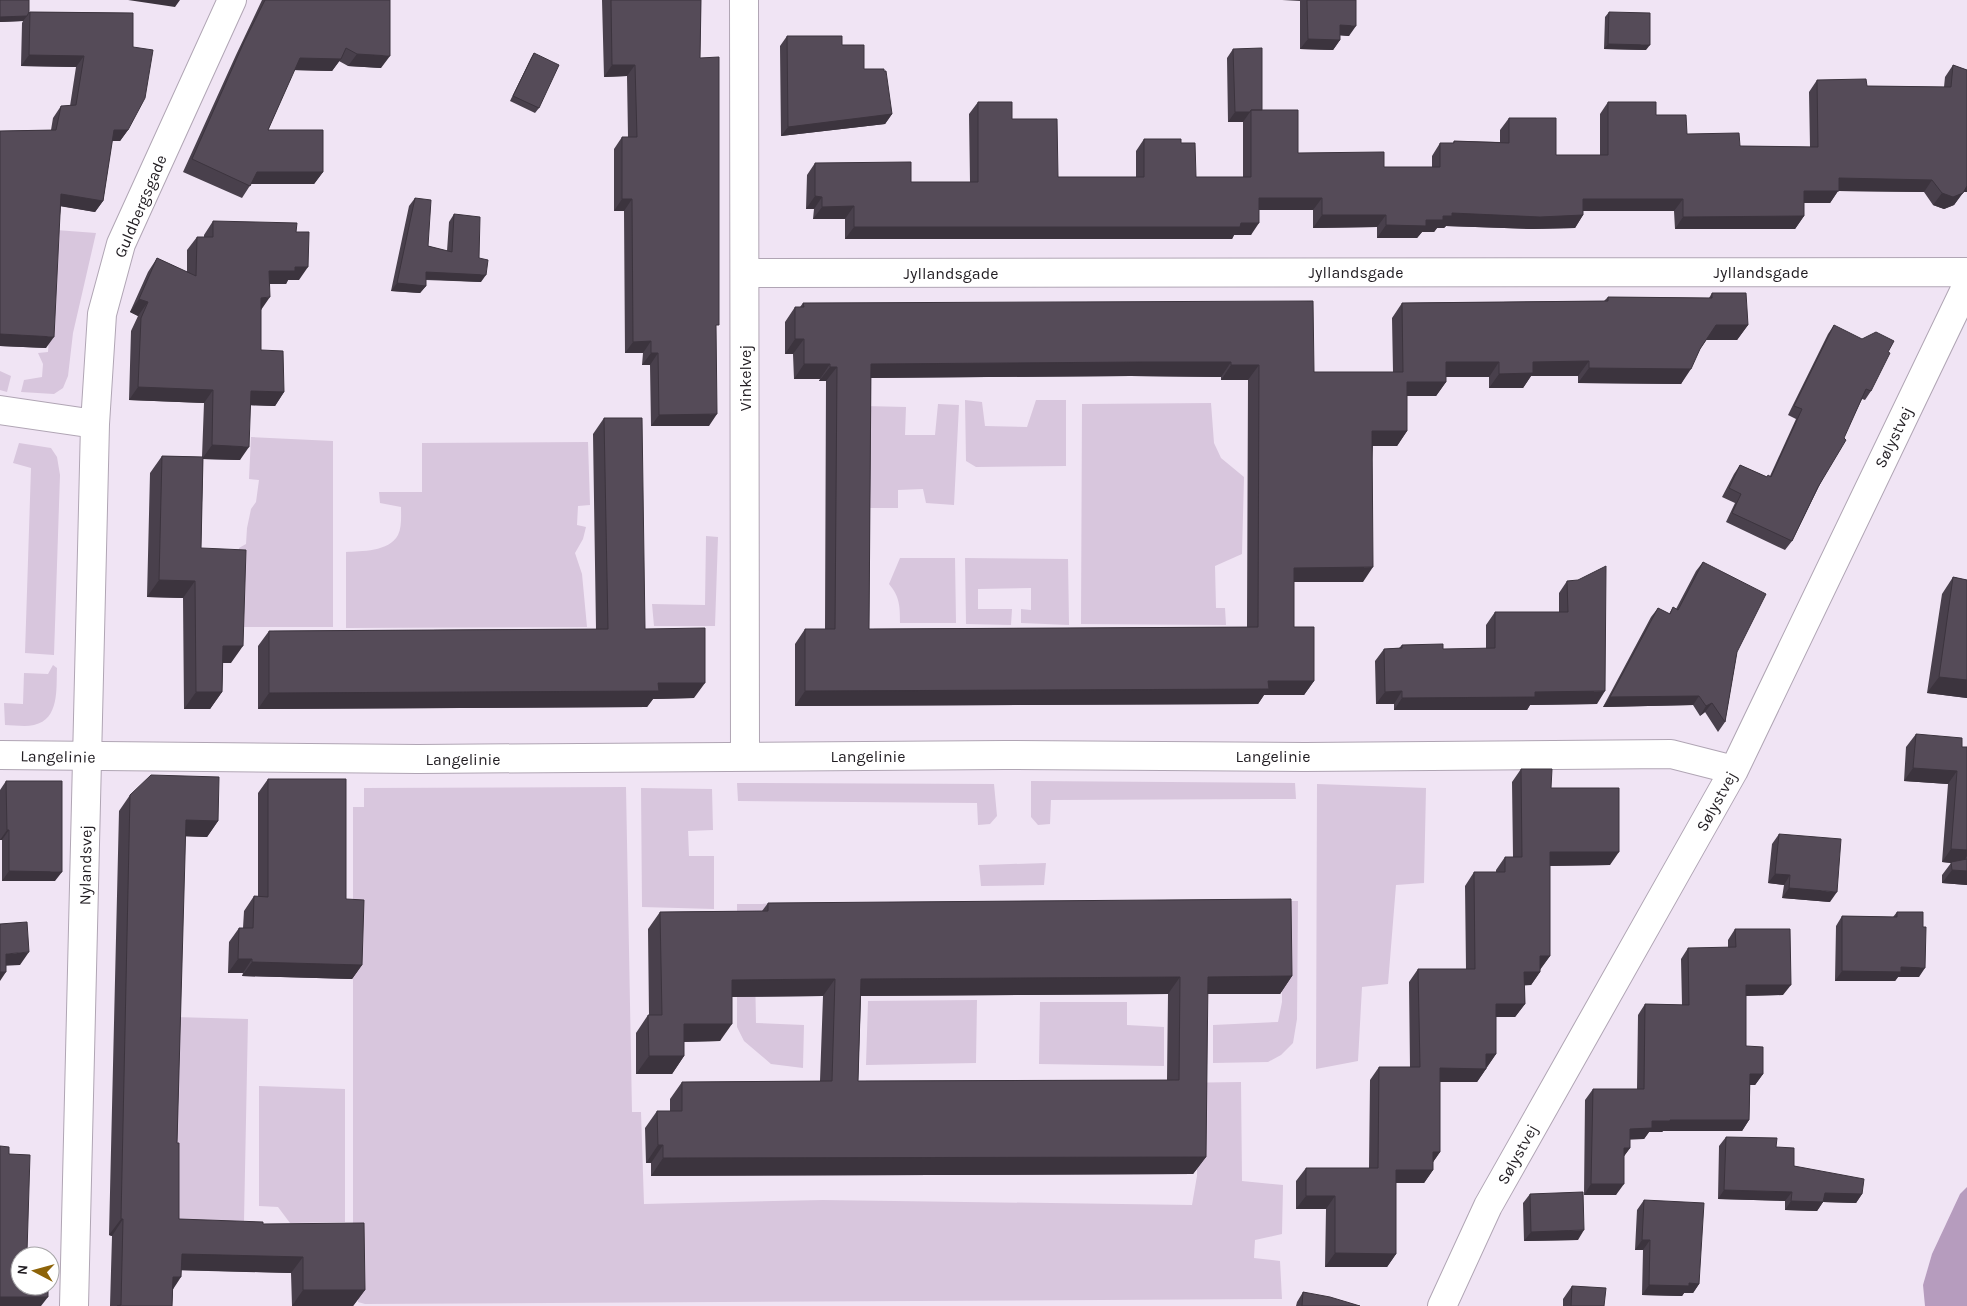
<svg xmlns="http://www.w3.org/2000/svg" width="1967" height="1306" font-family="Karla,sans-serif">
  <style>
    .green { fill: #d8c6dd }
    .water { fill: #b69cbe }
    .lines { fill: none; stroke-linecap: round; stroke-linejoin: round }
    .street-casing { stroke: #b0a5b4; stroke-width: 30 }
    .street { stroke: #fff; stroke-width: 28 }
    .wall { fill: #49404c; fill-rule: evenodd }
    .shaded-wall { fill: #3c343e }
    .building { fill: #554b58; stroke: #3c343e; fill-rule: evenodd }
    .labels { text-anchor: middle; stroke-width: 5; stroke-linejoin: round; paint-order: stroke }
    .street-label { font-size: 16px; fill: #211d22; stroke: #fff }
  </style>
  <rect width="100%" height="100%" fill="#f0e4f4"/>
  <path class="green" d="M56,230L96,233L73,333L68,376L63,388L54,394L21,392L24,380L42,377L43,364L38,353L48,352Z
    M0,371L11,376L7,392L0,390Z
    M965,400L982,402L985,426L1027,427L1036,400H1066V466L976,467L966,461Z
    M1211,403L1214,443L1221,458L1244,477L1242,554L1215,566L1216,608H1225L1226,625L1081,624L1082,404Z
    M938,404L959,405L954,505L926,503L923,489L898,490V508H864L865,406L906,407L905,435H935Z
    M251,437L333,441V627H229L240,570L239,548L246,544L247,528L251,509L256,502L259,480L249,479Z
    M588,442L590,505L578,506L577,525L586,527L583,539L575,553L582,574L587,627L346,628V552C361,551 389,552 398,535C402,527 401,515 401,507L380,503L379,492H422V443Z
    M19,443L51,448L57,457L60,475L54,655L25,653L31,468L13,463Z
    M706,536L718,537L715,626H654L652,604L705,605Z
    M900,558H955L956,623H900C900,607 900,597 889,584Z
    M965,558L1068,559L1069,625L1021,623V609L1031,610V588L978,589V609H1012L1011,625L966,624Z
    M53,665L57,668C56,688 60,719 34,725C25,727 14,725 5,725L4,703L23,704L24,673L48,674Z
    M1031,781L1295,783L1296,799L1051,800L1050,824L1038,825L1031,817Z
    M737,783L994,784L997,816L990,824L978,825L977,803L738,801Z
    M1317,784L1426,788L1424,883L1396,885L1388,984L1362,987L1358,1061L1316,1069Z
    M626,787L632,1112H641L644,1204L823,1200L1192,1205L1197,1176V1094L1105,1084L1241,1082L1242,1181L1283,1185L1282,1234L1255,1240L1254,1258L1280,1261L1282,1299L365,1304L358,1302L353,1240V807H364V788Z
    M641,788L712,789L713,830L688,831L689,856H714V909L642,907Z
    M1046,863L1044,885L981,886L979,865Z
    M1215,901H1298L1297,1019L1293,1043L1281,1055L1268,1062L1213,1063V1025L1278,1022L1282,1002L1281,914Z
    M823,903L754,916L756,1023L804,1025L803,1068L771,1064L744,1041L737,1027V904Z
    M977,1000L976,1063L866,1065L868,1001Z
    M1040,1002H1127V1025L1164,1027V1066L1039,1064Z
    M174,1017L248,1019L244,1221L168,1220Z
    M259,1086L345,1089V1222L290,1223L278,1207L259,1206Z"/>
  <path class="water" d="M1967,1187V1306H1925L1923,1285L1932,1254L1960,1194Z"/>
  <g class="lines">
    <defs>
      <path id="street" d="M744,0L745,757
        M745,273L1967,272
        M0,410L95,424
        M0,755L418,759L1004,755L1305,757L1671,754L1734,770
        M74,1306L95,424L102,314L121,244L232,0
        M1442,1306L1488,1206L1734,770L1967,285"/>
    </defs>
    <use href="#street" class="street-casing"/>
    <use href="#street" class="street"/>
  </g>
  <path class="wall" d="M0,0L29,12L133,13L128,130L120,141H112L103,201L95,212L61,206L46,348L0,346V131L51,130L53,118L61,106H70L76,67L21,66L22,23L23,21L0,22Z
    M262,0H390L381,68L348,66L339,61L332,71L294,70L268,130L323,172L314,184H251L242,198L183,172L236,55Z
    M602,0H701L700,58L716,329L709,426H651L650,365H642L643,353H625L624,211H614V149L622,137H628L627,76L604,77Z
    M1282,0H1356L1349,36L1340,35V40L1333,50L1300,49V1Z
    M1609,12L1646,50L1604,49L1605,17Z
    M787,36L842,45L864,69L892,114L885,124L781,136L780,46Z
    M1233,49L1262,110L1298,153L1384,167H1432V156L1440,143H1453L1454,141L1500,142V130L1509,118L1556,155H1600V114L1608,102L1656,115L1687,134L1740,146L1810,147L1809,92L1817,80L1867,86L1944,87L1945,77L1953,65L1967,70V192H1963L1954,205L1944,209L1933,205L1924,192L1838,191L1830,203H1804V216L1795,229H1675L1674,211H1583V215L1575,228L1531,229L1446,226L1444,228H1437L1434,232H1422L1417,238H1377V227L1313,228V210H1259L1251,235H1234L1232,239H845V219H813L814,209H806L807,175L815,163L911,182H970L969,114L978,102L1012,119L1058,177H1136V151L1144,139L1181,143L1196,177H1243V122H1228L1227,58Z
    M534,53L539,108L535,113L510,101L531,58Z
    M415,198L428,246L447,251L449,222L454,214L479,258L481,282L426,280V286L420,293L391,291L409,206Z
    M213,221L296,232L299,280H288L286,284H270L261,310V350L284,392L275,406L251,405L240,460L203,459L201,548L231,663H223L222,692L210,709H184L183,598L147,597L150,473L162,456L202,457L204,403L129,400L131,331L138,316L130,312L148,272L157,258L187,272V250L197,237H204V235Z
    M1712,293L1748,325L1737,340H1706L1700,349L1681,384L1578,383V376H1531L1523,388H1489V377H1446V382L1436,396H1407V431L1397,446H1373L1363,582H1294V627L1314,681L1304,695H1264L1258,704L795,706V644L805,629H825L826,381H819L820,379H794L793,354H785V322L795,307H800L803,303L1314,372H1393L1392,318L1402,303L1604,301L1608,297L1709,298ZM1131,376L1221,377V380H1248L1247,627L869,629L871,378Z
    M1834,325L1871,391L1865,400L1862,399L1792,541L1785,550L1726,522L1735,503L1722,497L1734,474L1740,465L1767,477L1770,476L1796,419L1788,415L1828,334Z
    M604,418L645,629L694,698L653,699L647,707L258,709V646L269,631L596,629L593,434Z
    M1703,562L1737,652L1725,722L1718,732L1705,712L1700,716L1693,705L1603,707L1651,617L1658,608L1669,614L1673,607L1676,609L1696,571Z
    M1953,577L1967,580V698L1927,693L1942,594Z
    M1567,581L1597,704L1530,705L1527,710H1394V704H1376L1375,661L1384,649L1399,648L1402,645L1443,649H1486V625L1495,612H1559V593Z
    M1916,734L1962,747H1967V885L1942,883V875L1951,863L1942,862L1948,784L1904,781L1906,747Z
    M1521,769L1551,788L1610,865L1550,866V956L1540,969V972L1531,985H1524L1525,1004L1515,1017H1496V1054L1477,1082H1440V1152L1433,1162V1170L1424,1183H1396V1254L1387,1267H1325L1326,1209H1296V1181L1306,1168H1369L1370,1080L1379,1067H1410L1409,982L1418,969H1466L1465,886L1474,872H1496V870L1505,857H1513L1512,782Z
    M268,779L346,899L362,965L352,979L242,976L243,973H228L229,942L239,928H243L244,911L254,896L258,897V793Z
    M6,781L55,881H2V840H0V790Z
    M130,795L218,821L207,837L185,836L177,1143L179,1219L263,1224L365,1290L353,1306H292L291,1273L181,1270L173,1289L172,1306H110L112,1236L109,1235L119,811Z
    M1779,834L1830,902L1782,898L1784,885L1768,883L1772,844Z
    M768,903L1292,976L1280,994H1207L1206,1157L1193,1174L651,1176V1163H646L645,1128L657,1111H670V1099L682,1082L820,1081L823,996L732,997L720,1041L684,1042V1056L672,1074H636V1033L648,1015H649L648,929L660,912L762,911ZM1168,994L1167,1080L858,1081L861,996Z
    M1897,912L1923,927L1919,977H1898L1895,981H1835L1836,926L1842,916L1893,917Z
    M1735,929L1783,995L1746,996V1046L1763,1074L1755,1085H1750L1749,1120L1742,1131H1663L1662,1132H1649L1644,1139H1630V1148L1624,1156L1616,1195H1584L1585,1100L1593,1089H1637L1638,1015L1645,1004L1682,1005L1681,959L1688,948H1728V940Z
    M1726,1137L1776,1147L1794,1166L1862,1194L1856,1203L1823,1202L1817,1211L1785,1210V1201L1718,1199L1719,1146Z
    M1530,1194L1578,1240L1524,1241L1523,1203Z
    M1644,1200L1699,1284L1693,1293H1684L1682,1296L1642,1295L1643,1250H1635L1637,1210Z
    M1572,1286L1604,1306H1563V1299Z
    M1303,1292L1360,1306H1296L1297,1302Z"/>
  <path class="shaded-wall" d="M128,0H180L175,7Z
    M27,16L23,21L0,22V17Z
    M1340,25L1356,26L1349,36L1333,35Z
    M1308,39L1340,40L1333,50L1300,49Z
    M1608,44L1650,45L1646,50L1604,49Z
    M357,54L390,56L381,68L348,66Z
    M29,55L84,56L76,67L21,66Z
    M300,58L341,59L332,71L291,70Z
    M612,65H635L627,76L604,77Z
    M1235,112H1250L1243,122H1228Z
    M892,114L885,124L781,136L788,127Z
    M114,130H128L120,141H106Z
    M257,172H323L314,184H248Z
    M1839,178L1932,180L1924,192L1838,191L1830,203H1795L1804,191Z
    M1967,186V192H1963Z
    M1942,193H1963L1954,205L1944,209L1933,205Z
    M61,194L103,201L95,212L53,205Z
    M815,196L822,197L814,209H806Z
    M1259,198H1322L1313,210H1251Z
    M622,199H632L624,211H614Z
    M1583,199H1683L1674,211H1575Z
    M854,206L845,219H813L822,207Z
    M1452,213L1583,215L1575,228L1531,229L1446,226L1444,228H1437L1434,232H1422L1417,238H1377L1386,225L1443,216Z
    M1322,215H1386L1377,227L1313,228Z
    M1804,216L1795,229H1675L1683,217Z
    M1259,223L1251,235H1234L1232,239H845L854,227Z
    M295,267H308L299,280H288L286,284H260L269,271Z
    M426,272L486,275L481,282L421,279Z
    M397,283L426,286L420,293L391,291Z
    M270,297L261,310V298Z
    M139,299L148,302L138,316L130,312Z
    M1716,325H1748L1737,340H1706Z
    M0,334L54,337L46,348L0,346Z
    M795,339H804L793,354H785Z
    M651,341L643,353H625L633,342Z
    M651,353H658L650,365H642Z
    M1589,361L1578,376H1531L1523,388H1489L1499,374L1533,362Z
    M1142,362H1231L1221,377L1131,376L861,378L871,364Z
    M1446,362H1499L1489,377H1436Z
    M804,364H830L820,379H794Z
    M1231,365H1259L1248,380H1221Z
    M830,367H837L826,381H819Z
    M1589,368L1691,369L1681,384L1578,383Z
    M1407,382H1446L1436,396H1397Z
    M138,387L213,390L204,403L129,400Z
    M251,391L284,392L275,406L242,405Z
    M717,414L709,426H651L659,415Z
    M1372,431H1407L1397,446H1362Z
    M212,445L249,447L240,460L202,459Z
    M1373,567L1363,582H1284L1294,568Z
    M159,580L195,581L183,598L147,597Z
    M223,646H243L231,663H211Z
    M1939,677L1967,680V698L1927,693Z
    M1268,681H1314L1304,695H1264L1258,704L795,706L805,691Z
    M658,683H705L694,698L653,699L647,707L258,709L269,693Z
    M1402,691L1394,704H1376L1385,692Z
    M1605,691L1597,704L1530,705L1527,710H1394L1402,698L1535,692Z
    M196,692H222L210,709H184Z
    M1699,696L1693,705L1603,707L1610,697Z
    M1712,703L1705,712L1700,716L1706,706Z
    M1913,768L1957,771L1948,784L1904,781Z
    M186,820L218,821L207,837L174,836Z
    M7,830H9L2,840H0Z
    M1951,849L1967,850V856L1962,864L1942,862Z
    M1550,852H1619L1610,865L1541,866Z
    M1952,870L1967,871V885L1942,883Z
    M9,871L62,872L55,881H2Z
    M1775,874L1790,875L1784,885L1768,883Z
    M1789,888L1837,892L1830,902L1782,898Z
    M29,952L20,965L0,966L6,954Z
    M1540,956H1550L1540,970Z
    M238,959H252L243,973H228Z
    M252,962L362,965L352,979L242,976Z
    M1901,967L1925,968L1919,977H1898L1895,981H1835L1842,971Z
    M0,972H6L0,981Z
    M1524,972H1540L1531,985L1515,986Z
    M1292,976L1280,994H1195L1208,977Z
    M1180,977L1168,994L849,996L861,979Z
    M835,979L823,996L719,997L732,980Z
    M1746,985H1791L1783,995L1738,996Z
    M1496,1004H1525L1515,1017H1487Z
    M684,1024H732L720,1041L672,1042Z
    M1486,1054H1496L1487,1067H1477Z
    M649,1056H684L672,1074H636Z
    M1440,1068L1486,1069L1477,1082H1431Z
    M1750,1074H1763L1755,1085H1742Z
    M1670,1120H1749L1742,1131H1663L1662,1132H1649L1644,1139L1623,1140L1630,1129L1652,1121Z
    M658,1145H663L651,1163H646Z
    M1624,1148H1630L1622,1159Z
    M1433,1152H1440L1431,1165Z
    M1206,1157L1193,1174L651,1176L663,1158Z
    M1396,1170H1433L1424,1183H1387Z
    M1591,1184H1624L1616,1195H1584Z
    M1724,1190L1792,1192L1785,1201L1718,1199Z
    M1825,1193L1862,1194L1856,1203L1823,1202L1817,1211L1785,1210L1791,1201Z
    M1306,1196H1335L1326,1209H1296Z
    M121,1219H123L112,1236L109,1235Z
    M1584,1230L1578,1240L1524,1241L1531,1232Z
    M1642,1240H1650L1643,1250H1635Z
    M1335,1253L1396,1254L1387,1267H1325Z
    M182,1254L303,1257L291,1273L170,1270Z
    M173,1277H181L170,1294Z
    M1689,1283L1699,1284L1693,1293H1684L1682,1296L1642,1295L1649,1285Z
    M303,1290H365L353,1306H292Z
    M0,1297H48L41,1306H0Z"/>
  <path class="building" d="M0,0H29V12L27,16L0,17Z
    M265,0H390V56L357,54L346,48L341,59L300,58L268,130H323V172H257L250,186L192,159L244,42Z
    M611,0H701L700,58L719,57V325H716L717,414L659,415L658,353H651V341L633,342L632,199H622V137H637L635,65H612Z
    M1307,0H1356V26L1340,25V40L1308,39Z
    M30,12L133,13V47L153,50L145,98L128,130H114L103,201L61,194L54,337L0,334V131L56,130L61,106L76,105L84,56L29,55Z
    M1609,12L1650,13V45L1608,44Z
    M787,36H842V45H864V69H884V71H886L892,114L788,127Z
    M1262,48V110H1251L1250,112H1235L1233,49Z
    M534,53L559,65L539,108L513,96Z
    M1953,65L1967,70V186L1963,193L1953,197L1942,193L1932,180L1839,178V191H1804V216L1683,217V199H1583V215L1540,217L1452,213V216H1443V220H1426V226L1386,225V215H1322V198H1259V223H1241L1240,227H854V206L822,207V197L815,196V163L911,162V182H978V102H1012V119H1057L1058,177H1144V139H1181V143H1195L1196,177H1251V110H1298V153L1384,152V167H1440V143H1454V141L1509,143V118H1556V155H1608V102H1656V115H1686L1687,134L1739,133L1740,146L1818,147L1817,80L1866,79L1867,86L1951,87Z
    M415,198L431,200L428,246L452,252L454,214L480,217L479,258L488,260L486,275L426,272V286L397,283Z
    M213,221L297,223L296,232H309L308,267H295V271H269L270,297L261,298V350L283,351L284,392L251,391L249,447L212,445L213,390L138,387L141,318L148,302L139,299L157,258L196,276L197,237H213Z
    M1712,293H1746L1748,325H1716L1700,349L1691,369L1589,368V361L1533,362V373L1499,374V362H1446V382H1407V431H1372L1373,567L1294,568V627H1314V681H1268L1269,689L805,691V629H835L837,367H830V364H804V339H795V307H804L803,303L1313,301L1314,372H1403L1402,303L1608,301V297L1712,298ZM1142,362H1231V365H1259L1258,627L869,629L871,364Z
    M1834,325L1862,339L1876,332L1894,341L1888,352L1890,353L1871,391L1866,389L1844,438L1846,440L1818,487L1792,541L1732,513L1741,494L1729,488L1740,465L1767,477L1768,475L1771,477L1802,409L1794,406Z
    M604,418H642L645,629L705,628V683H658L659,691L269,693V631L608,629Z
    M162,456L203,457L201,548L246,550L243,646H223L222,692H196L195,581L159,580Z
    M1703,562L1766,594L1737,652L1725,722L1712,703L1706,706L1699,696L1610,697L1658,608L1670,614L1673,607L1678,610Z
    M1606,566L1605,691L1535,692V697L1402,698V691L1385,692L1384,649L1402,648V645L1443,644V649L1495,648V612H1568L1567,581L1578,580Z
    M1953,577L1967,580V680L1939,677Z
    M1916,734L1962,738V747H1967V850L1951,849L1957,771L1913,768Z
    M1521,769H1552L1551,788H1619V852H1550V956H1540V972H1524L1525,1004H1496V1054H1486V1069L1440,1068V1152H1433V1170H1396V1254L1335,1253V1196H1306V1168H1378L1379,1067H1420L1418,969H1475L1474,872H1505V857H1522Z
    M151,775L219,777L218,821L186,820L177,1143H179V1219L263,1222V1224L364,1223L365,1290H303V1257L182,1254L181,1277H173L172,1306H117L121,1305L123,1219H121L130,795Z
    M268,779H346V899L364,900L362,965L252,962V959H238L239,928H253L254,896L268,897Z
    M6,781H62V872L9,871V830H7Z
    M1779,834L1841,839L1837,892L1789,888L1790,875L1775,874Z
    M1967,859V871L1952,870L1951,862Z
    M1291,899L1292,976L1208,977L1206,1157L663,1158V1145H658L657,1111H682V1082L832,1081L835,979L732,980V1024H684V1056H649L648,1015H662L660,912L768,911V903ZM1180,977L1179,1080L858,1081L861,979Z
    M1897,912H1923V927H1926L1925,968L1901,967V972L1842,971V916L1897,917Z
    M27,922L29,952L6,954V972H0V924Z
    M1735,929H1790L1791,985H1746V1046L1763,1047V1074H1750L1749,1120H1670V1121H1652V1128L1630,1129V1148H1624V1184H1591L1593,1089H1644L1645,1004L1689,1005L1688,948L1736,947Z
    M1726,1137L1777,1138L1776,1147L1794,1148V1166L1864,1179L1862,1194L1825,1193L1823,1202L1791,1201L1792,1192L1724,1190Z
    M0,1146L9,1147V1154L30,1155L27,1252L48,1253V1256H20V1286H48V1297H0Z
    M1583,1192L1584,1230L1531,1232L1530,1194Z
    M1644,1200L1704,1203L1699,1284L1689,1283V1286L1649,1285L1650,1240H1642Z
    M1572,1286L1606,1288L1604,1306H1571Z
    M1303,1292L1330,1297L1360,1306H1302Z"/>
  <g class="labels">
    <g class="street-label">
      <text transform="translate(140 206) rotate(-67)" y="6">Guldbergsgade</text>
      <text x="1356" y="278">Jyllandsgade</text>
      <text x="1761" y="278">Jyllandsgade</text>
      <text x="951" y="279">Jyllandsgade</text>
      <text transform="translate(745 378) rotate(-90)" y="6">Vinkelvej</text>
      <text transform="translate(1893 437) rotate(-64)" y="6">Sølystvej</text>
      <text transform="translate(58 756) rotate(1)" y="6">Langelinie</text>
      <text x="868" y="762">Langelinie</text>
      <text x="1273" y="762">Langelinie</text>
      <text x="463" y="765">Langelinie</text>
      <text transform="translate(1716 801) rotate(-61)" y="6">Sølystvej</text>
      <text transform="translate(85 865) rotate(-89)" y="6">Nylandsvej</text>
      <text transform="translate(1517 1154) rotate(-61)" y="6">Sølystvej</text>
    </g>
  </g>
  <g transform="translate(35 1271) rotate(276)"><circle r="24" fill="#ffffff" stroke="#a6a5a7"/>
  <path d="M0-4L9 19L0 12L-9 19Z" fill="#8d6308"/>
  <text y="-8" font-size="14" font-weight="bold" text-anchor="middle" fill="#211d22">N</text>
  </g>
</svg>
